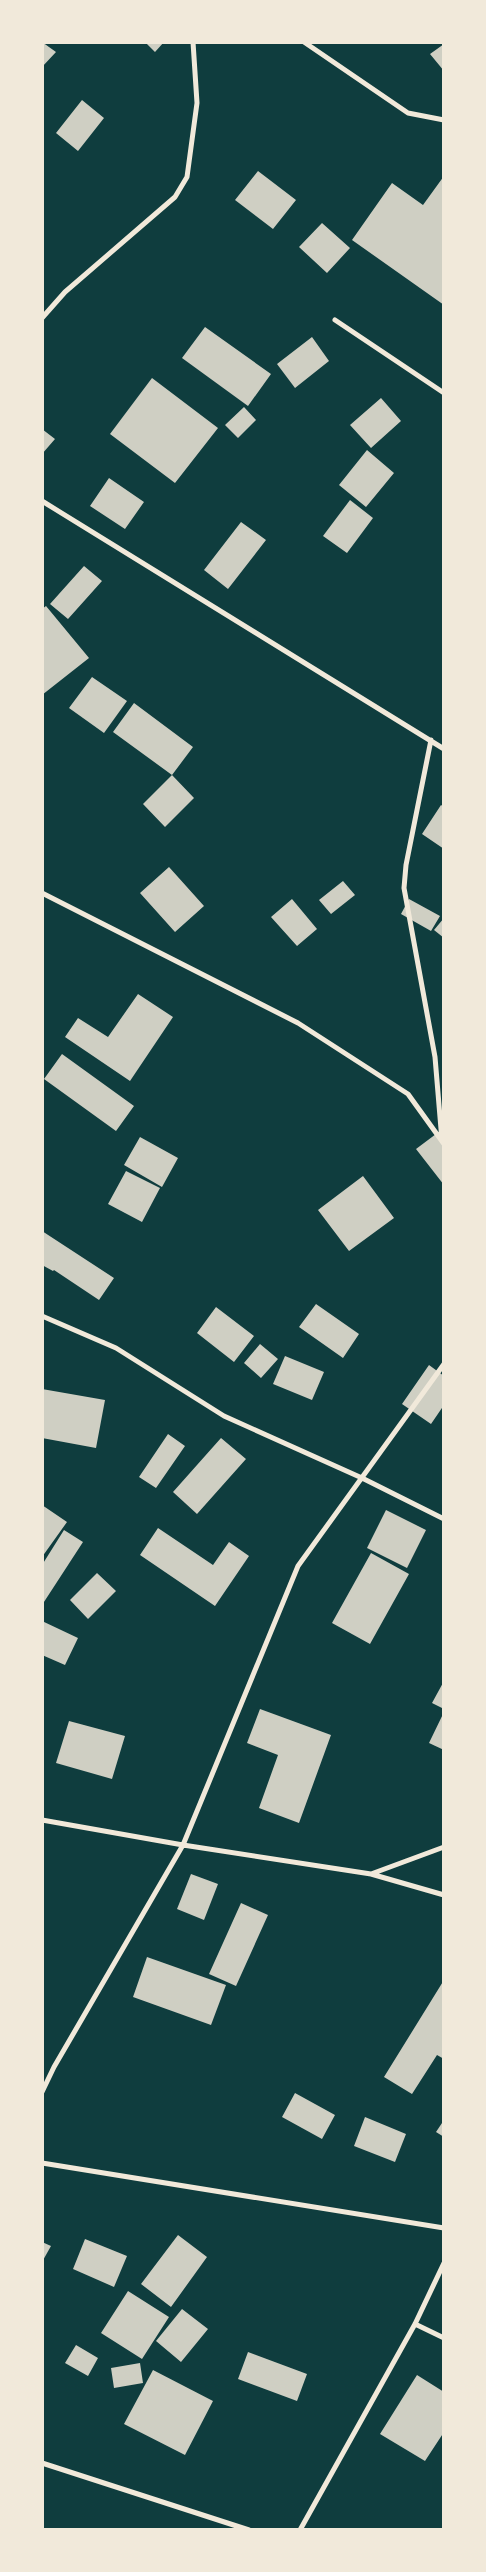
<svg xmlns="http://www.w3.org/2000/svg" width="486" height="2572" font-family="Commissioner,sans-serif">
  <style>
    .building { fill: #cfcfc3 }
    .lines { fill: none; stroke-linecap: round; stroke-linejoin: round }
    .minor { stroke: #f1e9da; stroke-width: 5 }
  </style>
  <rect width="100%" height="100%" fill="#0f3d3e"/>
  <path class="building" d="M42,42L56,52L42,67Z
    M145,42H164L155,52Z
    M444,44V71L430,54Z
    M82,100L104,118L78,151L56,133Z
    M258,171L296,200L273,229L235,200Z
    M444,176L443,224L444,305L352,240L392,183L423,205Z
    M322,223L350,248L327,273L299,247Z
    M205,327L271,374L248,406L182,358Z
    M312,337L329,361L295,388L277,364Z
    M152,378L218,428L175,483L110,434Z
    M381,398L401,421L371,448L350,425Z
    M244,407L256,420L238,438L225,425Z
    M42,429L55,439L42,454Z
    M367,450L394,473L366,507L339,485Z
    M109,478L144,502L125,529L90,506Z
    M350,500L373,518L347,553L323,536Z
    M241,522L266,540L228,589L204,570Z
    M84,566L102,581L68,619L50,604Z
    M46,606L89,658L42,695V609Z
    M92,677L127,701L104,733L69,708Z
    M134,703L193,747L172,775L113,732Z
    M172,775L194,798L165,827L143,804Z
    M441,805L444,807V849L422,834Z
    M169,867L204,906L175,932L140,893Z
    M343,881L355,895L331,914L319,900Z
    M292,899L317,929L297,946L271,917Z
    M409,899L440,916L431,931L401,914Z
    M444,918V938L434,930Z
    M138,994L173,1017L130,1081L65,1037L78,1018L108,1037Z
    M62,1054L134,1106L116,1131L44,1079Z
    M444,1128V1185L416,1149Z
    M140,1137L178,1158L162,1187L124,1165Z
    M126,1171L160,1188L142,1222L108,1204Z
    M363,1176L394,1218L349,1251L318,1210Z
    M42,1231L114,1278L99,1300L54,1270L53,1271L42,1265Z
    M316,1304L359,1334L343,1358L299,1327Z
    M216,1307L254,1336L234,1362L197,1333Z
    M260,1344L278,1359L261,1378L244,1363Z
    M285,1356L324,1372L312,1400L273,1384Z
    M429,1365L444,1376V1405L431,1424L402,1404Z
    M42,1389L105,1400L96,1448L42,1438Z
    M168,1434L185,1446L156,1488L139,1477Z
    M221,1438L246,1459L197,1514L173,1492Z
    M42,1505L67,1522L42,1557Z
    M386,1510L426,1530L407,1568L367,1548Z
    M158,1528L213,1565L229,1542L249,1556L215,1606L140,1555Z
    M64,1530L83,1542L42,1605V1565Z
    M371,1553L409,1574L370,1644L332,1623Z
    M97,1573L116,1591L88,1619L70,1600Z
    M42,1621L78,1638L65,1665L42,1655Z
    M444,1681V1709L432,1703Z
    M260,1709L331,1735L299,1823L259,1808L278,1755L247,1743Z
    M444,1712V1750L429,1743Z
    M69,1721L125,1736L112,1779L56,1763Z
    M191,1874L218,1884L204,1920L177,1909Z
    M241,1903L268,1915L236,1986L209,1974Z
    M147,1957L226,1985L211,2025L133,1997Z
    M444,1980V2059L437,2055L412,2094L384,2077Z
    M295,2093L335,2115L322,2139L282,2117Z
    M365,2117L406,2134L395,2162L354,2146Z
    M444,2120V2137L436,2132Z
    M178,2235L207,2257L171,2307L141,2284Z
    M85,2239L127,2256L114,2287L73,2269Z
    M42,2242L51,2246L42,2262Z
    M128,2291L169,2317L142,2359L101,2333Z
    M182,2309L208,2329L181,2362L156,2341Z
    M76,2345L98,2358L88,2376L65,2363Z
    M248,2352L307,2374L297,2401L238,2379Z
    M140,2363L143,2383L114,2388L111,2368Z
    M153,2370L213,2401L185,2455L124,2424Z
    M417,2375L444,2392V2432L425,2461L380,2434Z"/>
  <g class="lines">
    <path class="minor" d="M304,42L408,113L444,120
      M42,318L65,292L175,197L187,177L197,103L193,42
      M335,320L444,393
      M42,501L444,749
      M431,740L406,865L404,888L435,1057L442,1141
      M42,893L298,1023L408,1094L444,1144
      M42,1316L116,1348L224,1416L362,1478L444,1519
      M42,1820L183,1845L371,1874L444,1895
      M371,1874L444,1847
      M42,2092L54,2067L183,1845L298,1566L444,1364
      M42,2163L444,2228
      M415,2324L444,2338
      M42,2463L249,2530
      M300,2530L415,2324L444,2263"/>
  </g>
  <rect width="486" height="2572" fill="none" stroke="#f1e9da" stroke-width="88"/>
</svg>
